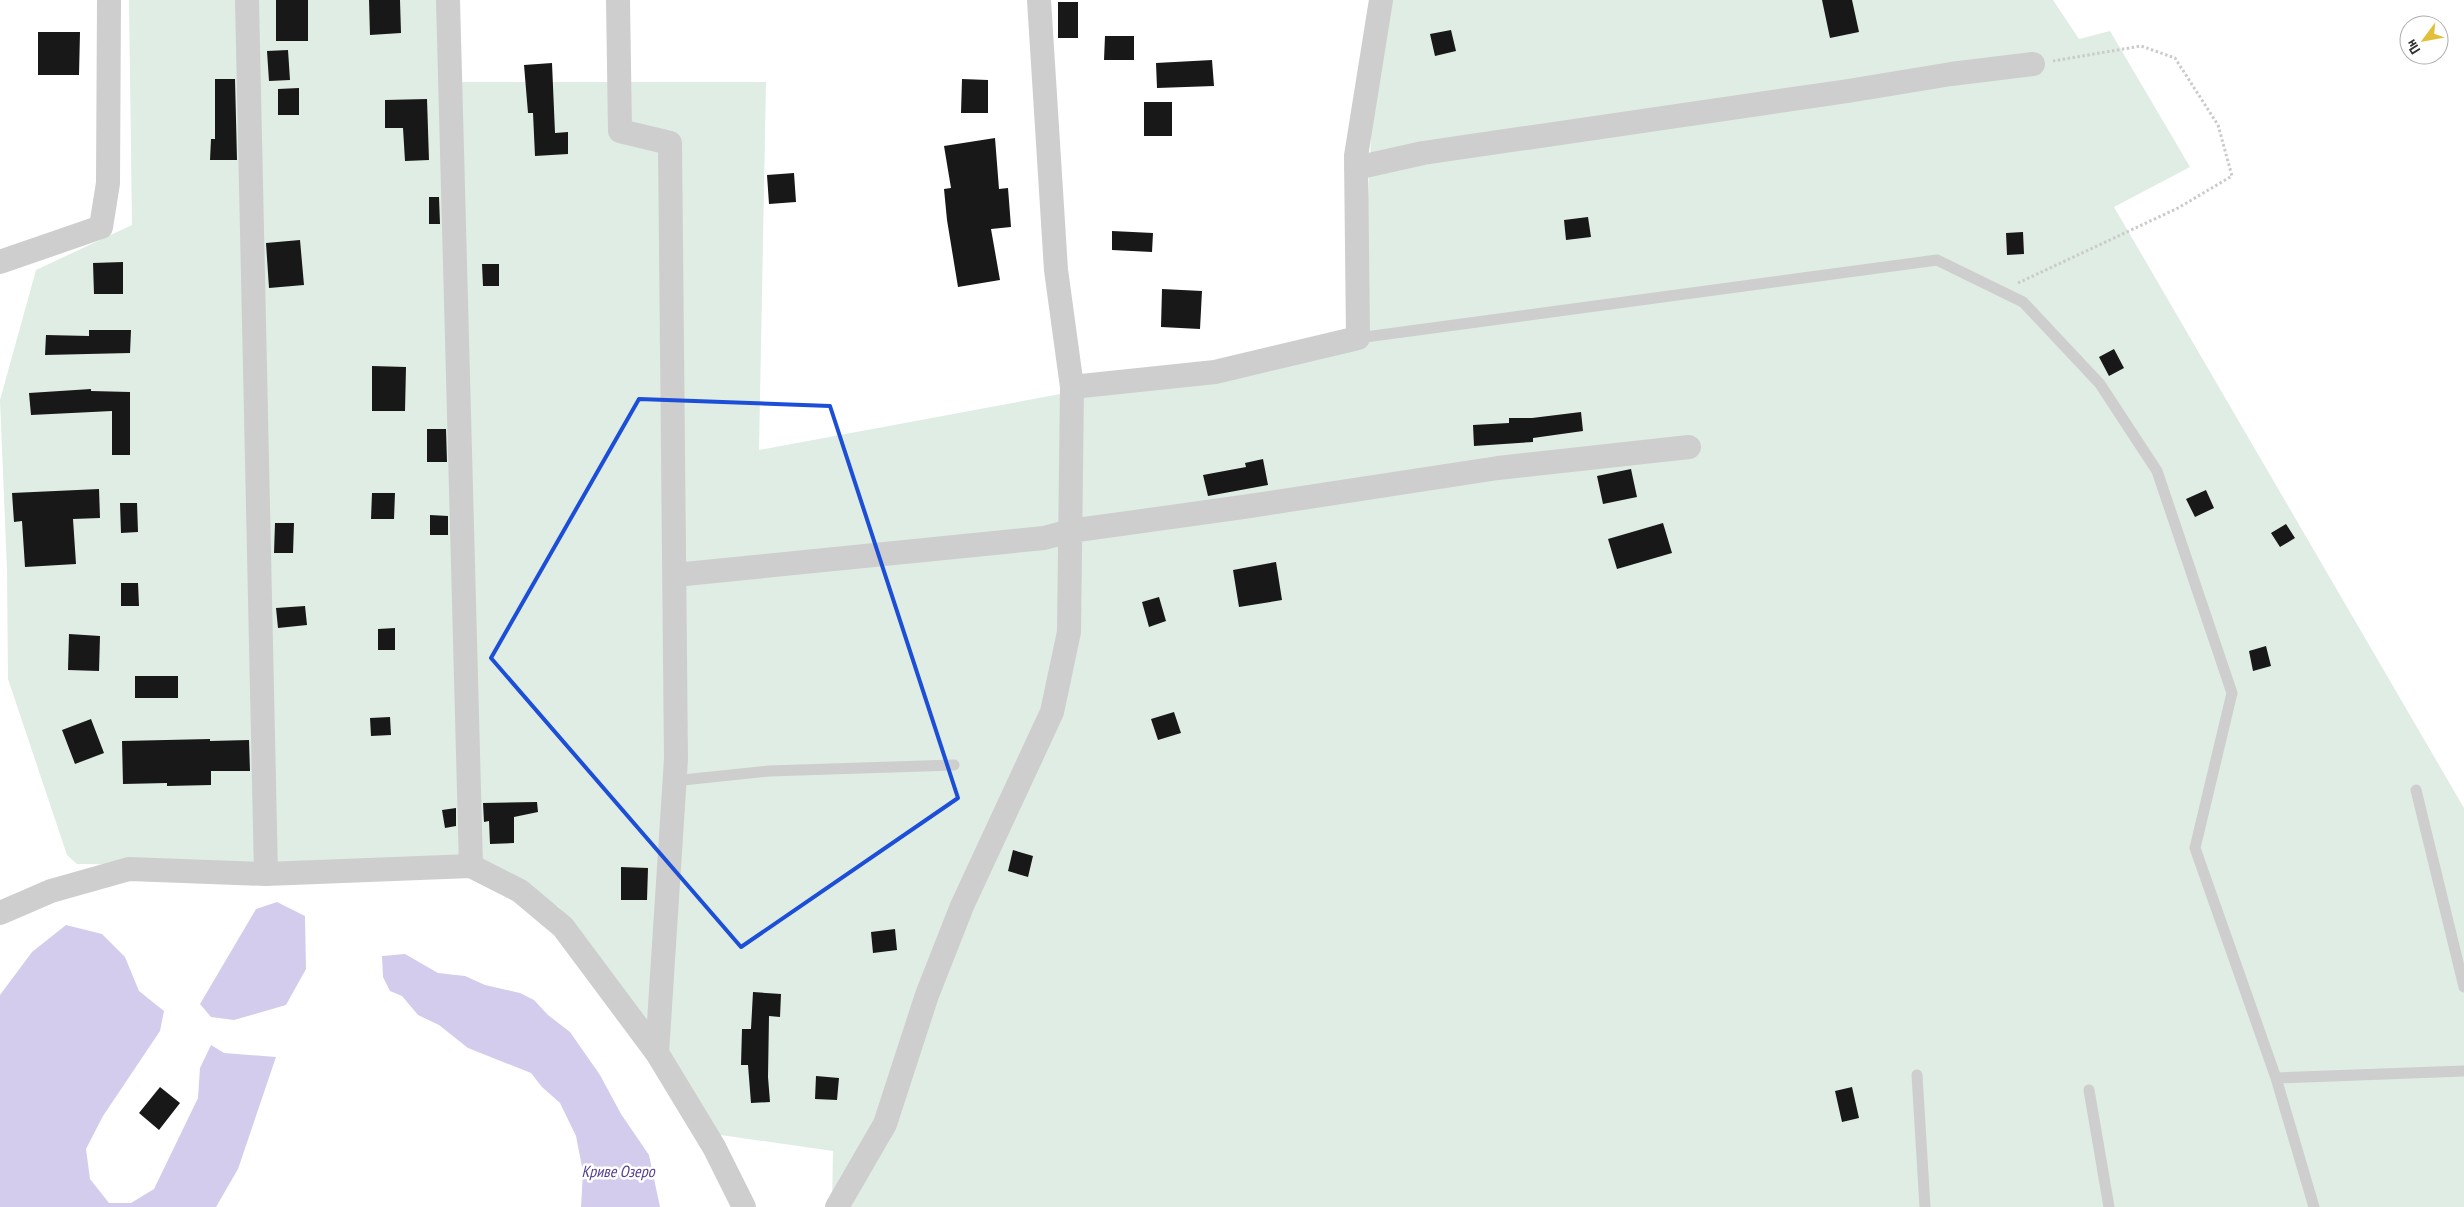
<svg xmlns="http://www.w3.org/2000/svg" width="2464" height="1207" font-family="'PT Sans Narrow',sans-serif">
  <style>
    .green { fill: #dfede4 }
    .water { fill: #d4ccec }
    .building { fill: #181818 }
    .lines { fill: none; stroke-linecap: round; stroke-linejoin: round }
    .path { stroke: #cbcbcb; stroke-width: 3; stroke-dasharray: 2.5 2.5; stroke-linecap: butt }
    .lane { stroke: #cecece; stroke-width: 11 }
    .street { stroke: #cecece; stroke-width: 24 }
    .marked { fill: none; stroke: #1d4ed8; stroke-width: 4; stroke-linejoin: round }
    .labels { text-anchor: middle; stroke-width: 5; stroke-linejoin: round; paint-order: stroke }
    .water-label { font-size: 16px; font-style: italic; fill: #543f92; stroke: #fff }
  </style>
  <rect width="100%" height="100%" fill="#fff"/>
  <path class="green" d="M129,0H441L440,82H766L759,450L1351,340L1362,318L1378,0H2053L2079,39L2110,31L2190,167L2114,207L2464,808V1207H832L833,1151L714,1134L559,907L465,855L319,867L77,864L67,855L8,679L7,570L0,400L36,270L132,225Z"/>
  <path class="water" d="M277,902L305,916L306,969L286,1005L234,1020L211,1017L200,1004L256,909Z
    M66,925L102,934L125,957L139,991L164,1011L160,1031L103,1116L86,1149L90,1179L109,1203H131L154,1189L198,1098L200,1068L211,1045L224,1053L276,1057L238,1169L216,1207H0V995L32,952Z
    M405,954L438,973L465,976L485,985L520,993L534,1000L548,1015L570,1032L600,1075L621,1114L649,1155L660,1207H581L583,1172L576,1136L560,1103L542,1087L531,1073L468,1048L439,1025L418,1015L402,996L390,991L383,977L382,956Z"/>
  <path class="building" d="M276,0H308V41H276Z
    M369,0H400L401,33L370,35Z
    M1822,0H1852L1859,32L1830,38Z
    M1058,2H1078V38H1058Z
    M1451,30L1456,51L1435,56L1430,34Z
    M38,32H80L79,75H38Z
    M1105,36H1134V60H1104Z
    M288,50L290,80L269,81L267,51Z
    M1212,60L1214,86L1157,88L1156,63Z
    M552,63L555,133L568,132V154L535,156L533,113H528L524,65Z
    M215,79H235L237,160H210L211,139H215Z
    M962,79L988,80V113H961Z
    M299,88V115H278V89Z
    M427,99L429,160L405,161L403,128H385V100Z
    M1144,102H1172V136H1144Z
    M995,138L999,189L1008,188L1011,227L991,229L1000,280L958,287L947,220L944,189L951,188L944,146Z
    M794,173L796,202L769,204L767,175Z
    M429,197H439L440,224H429Z
    M1588,217L1591,237L1566,240L1564,220Z
    M1112,231L1153,233L1152,252L1112,250Z
    M2023,232L2024,254L2007,255L2006,233Z
    M300,240L304,285L269,288L266,243Z
    M123,262V294H94L93,263Z
    M482,264H499V286H483Z
    M1162,289L1202,291L1200,329L1161,327Z
    M89,330H131L130,353L45,355L46,335L89,336Z
    M2114,349L2124,368L2109,376L2099,357Z
    M372,366L406,367L405,411H372Z
    M91,389V391L130,392V455H112V411L31,415L29,393Z
    M1581,412L1583,431L1533,438V442L1474,446L1473,425L1509,423V418H1532Z
    M427,429H446L447,462H427Z
    M1263,459L1268,485L1208,496L1203,475L1246,467L1245,463Z
    M1631,469L1637,497L1603,504L1597,476Z
    M99,489L100,518L73,519L76,564L25,567L22,521L14,522L12,493Z
    M2206,490L2214,508L2195,517L2186,499Z
    M372,493H395L394,519H371Z
    M120,503H137L138,532L121,533Z
    M430,515L448,516V535H430Z
    M275,523H294L293,553H274Z
    M1663,523L1672,553L1617,569L1608,539Z
    M2286,524L2295,538L2280,547L2271,533Z
    M1276,562L1282,600L1239,607L1233,570Z
    M121,583H138L139,606H121Z
    M1159,597L1166,621L1149,627L1142,602Z
    M305,606L307,625L278,628L276,608Z
    M395,628V650H378V629Z
    M69,634L100,636L99,671L68,670Z
    M2266,646L2271,666L2253,671L2249,651Z
    M135,676H178V698H135Z
    M1174,712L1181,733L1158,740L1151,719Z
    M390,717L391,735L371,736L370,718Z
    M91,719L104,753L75,764L62,730Z
    M210,739V741L249,740L250,771H211V785L167,786V783L123,784L122,741Z
    M537,802L538,812L514,817V843L490,844L489,821L484,822L483,803Z
    M456,808V826L445,828L442,810Z
    M1013,850L1033,856L1028,877L1008,871Z
    M621,867L648,868L647,900H621Z
    M895,929L897,950L873,953L871,932Z
    M753,992L781,994L780,1017L769,1016L768,1077L770,1102L751,1103L748,1065H741L742,1029H751Z
    M816,1076L839,1078L837,1100L815,1099Z
    M160,1087L180,1103L159,1130L139,1113Z
    M1852,1087L1859,1118L1842,1122L1835,1091Z"/>
  <g class="lines">
    <path class="path" d="M2018,283L2178,208L2232,176L2218,125L2175,58L2141,46L2053,61"/>
    <path class="lane" d="M1358,338L1937,260L2023,302L2100,384L2157,471L2232,693L2195,848L2276,1078L2314,1207
      M673,781L769,771L954,765
      M2416,790L2464,987
      M1917,1075L1925,1207
      M2276,1078L2464,1071
      M2089,1090L2109,1207"/>
    <path class="street" d="M247,0L266,874
      M448,0L471,866
      M618,0L620,131L670,143L676,759L657,1053
      M1356,168L1423,153L1848,91L1951,74L2033,64
      M0,262L101,227L108,183L109,0
      M1072,387L1215,372L1358,338L1356,156L1381,0
      M675,575L1044,538L1070,531L1243,507L1498,468L1689,447
      M0,913L51,891L129,869L266,874L471,866L520,891L563,927L657,1053L714,1147L744,1207
      M837,1207L885,1124L927,995L962,906L1052,712L1069,632L1072,387L1056,270L1039,0"/>
  </g>
  <path class="marked" d="M639,399L830,406L958,798L741,947L491,658Z"/>
  <g class="labels">
    <g class="water-label">
      <text x="618" y="1177">Криве Озеро</text>
    </g>
  </g>
  <g transform="translate(2424 40) rotate(238)"><circle r="24" fill="#ffffff" stroke="#adadad"/>
  <path d="M0-4L9 19L0 12L-9 19Z" fill="#e2bf38"/>
  <text y="-8" font-size="14" font-weight="bold" text-anchor="middle" fill="#313131">Пн</text>
  </g>
</svg>
